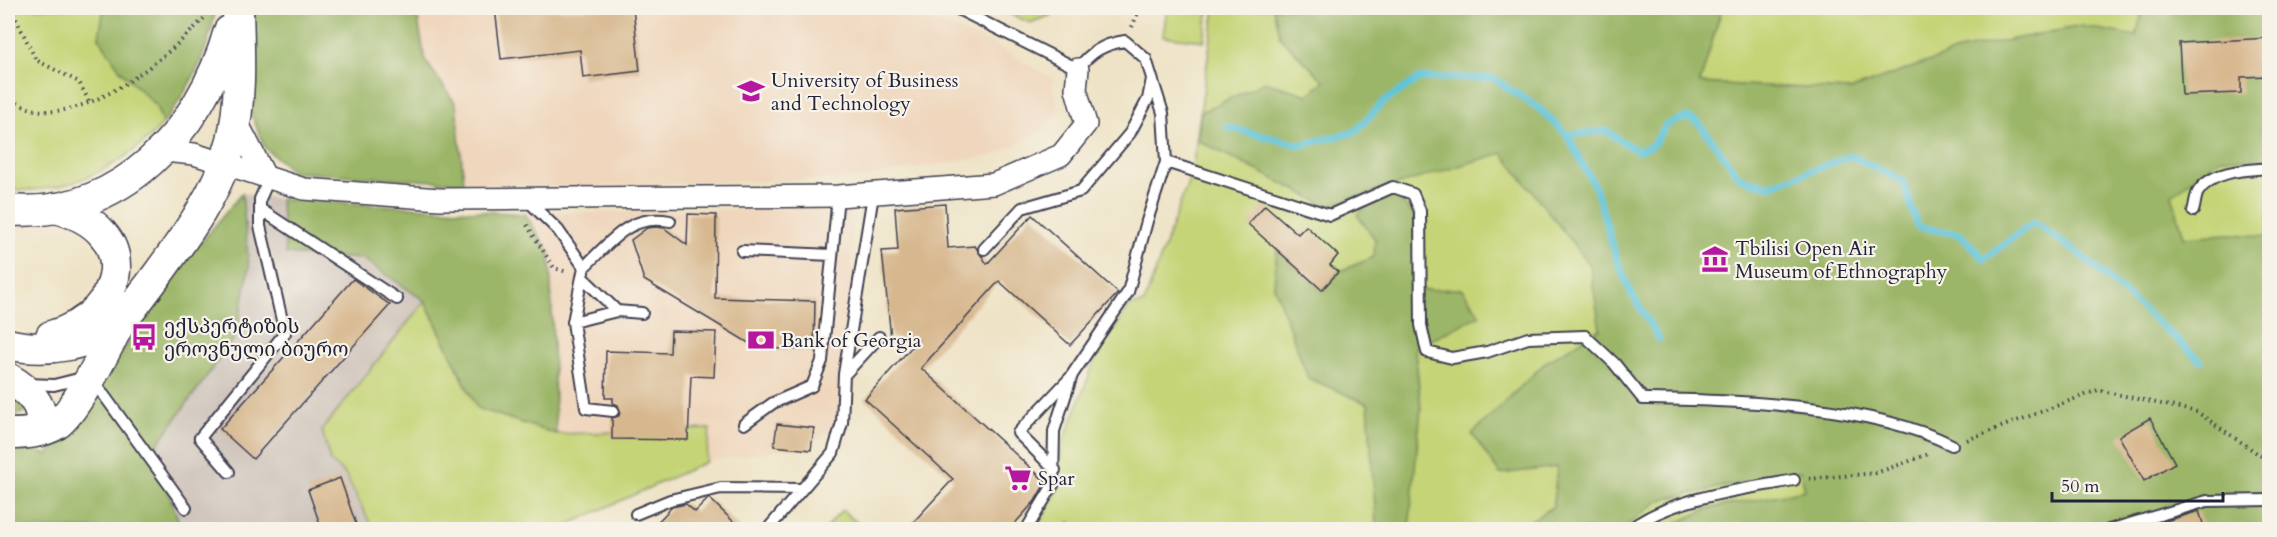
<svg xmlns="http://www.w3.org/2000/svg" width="2277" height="537" font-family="Cardo,'Noto Serif Georgian',serif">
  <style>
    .built { fill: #efd6bc }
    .industrial { fill: #cdc2b9 }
    .green { fill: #c4d476; stroke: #737b58; stroke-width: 1.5 }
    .forest { fill: #9bb667; stroke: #5e6c51; stroke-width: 1.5 }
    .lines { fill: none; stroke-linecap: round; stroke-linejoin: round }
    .stream { stroke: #5dc4da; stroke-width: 7 }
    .building { fill: #d7b78e }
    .lane-casing { stroke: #413f50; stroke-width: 14 }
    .street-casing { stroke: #413f50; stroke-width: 24 }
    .secondary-casing { stroke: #413f50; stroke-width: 33 }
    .path { stroke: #413f50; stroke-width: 4; stroke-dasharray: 1.5 4.5; stroke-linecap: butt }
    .lane { stroke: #fff; stroke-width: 10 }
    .street { stroke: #fff; stroke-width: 21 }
    .secondary { stroke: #fff; stroke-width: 30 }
    .labels { text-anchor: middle; stroke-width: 4.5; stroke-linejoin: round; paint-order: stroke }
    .poi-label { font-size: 20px; fill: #22223b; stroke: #f7f3e8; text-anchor: start }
  </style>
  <rect width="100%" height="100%" fill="#f7f3e8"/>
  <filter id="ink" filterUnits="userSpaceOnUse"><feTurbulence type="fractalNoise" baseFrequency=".0167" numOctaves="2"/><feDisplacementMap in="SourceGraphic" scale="12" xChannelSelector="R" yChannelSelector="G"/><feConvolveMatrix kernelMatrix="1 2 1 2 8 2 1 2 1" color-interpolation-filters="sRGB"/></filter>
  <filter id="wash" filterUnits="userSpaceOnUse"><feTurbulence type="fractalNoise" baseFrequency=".008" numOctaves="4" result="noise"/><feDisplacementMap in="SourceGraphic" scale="24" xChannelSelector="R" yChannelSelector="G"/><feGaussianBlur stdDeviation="1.35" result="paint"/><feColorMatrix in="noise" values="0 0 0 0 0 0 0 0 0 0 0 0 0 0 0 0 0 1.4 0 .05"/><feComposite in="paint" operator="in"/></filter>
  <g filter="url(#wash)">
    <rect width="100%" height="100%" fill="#eee3c6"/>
    <path class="built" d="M416,8H897L987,41L1052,78L1059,112L1040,133L994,155L851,179L544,187L464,183L456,104L425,60Z
      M852,207L850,394L832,430L810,444L706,462L710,429L556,434L550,253L525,214Z"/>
    <path class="industrial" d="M242,193L280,199L287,254L363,259L425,301L322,430L330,461L345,474L373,529H181L154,449L236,336L249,268Z"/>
    <path class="green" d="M8,8H104L99,38L156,106L163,124C124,166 65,196 8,189Z
      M997,8H1070L1030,23Z
      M1167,8H1208L1204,41L1163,36Z
      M1215,8H2269V529H1071V522L1062,529L1036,530L1059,488L1061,448L1097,355L1130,306L1144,303L1192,171Z
      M425,301L477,408L556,434L710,429L706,462L565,526V530L373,529L345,474L330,461L322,430Z
      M842,510L865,529H825Z"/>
    <path class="forest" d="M104,8H216C207,57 192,84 163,124L156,106L121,71L99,38Z
      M255,8H416L425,60L456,104L464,183L293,172L265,148L245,99Z
      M1273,8H1722L1700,83L1850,90L1963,49L2081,26L2136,36L2143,9L2137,8H2269V159L2220,158L2172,195L2184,237L2228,234L2269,236V529H1664L1707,509L1805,490L1800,471L1660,500L1622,529H1516L1553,507L1557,467L1500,474L1472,434L1546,362L1600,329L1590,265L1502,153L1327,206L1197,140L1201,112L1265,82L1308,95L1324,81L1280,37Z
      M242,193L249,268L236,336L154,449L181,529H8V443L48,455L193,252Z
      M1394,193L1414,216L1418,290L1462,289L1480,315L1415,348L1421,408L1409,529H1371L1376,524L1368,404L1308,378L1274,286L1277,250L1322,290L1338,272L1374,257L1375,239L1357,215L1370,200Z
      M280,199L525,214L550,253L556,434L477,408L425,301L363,259L286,254Z
      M8,378L25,412L8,417Z"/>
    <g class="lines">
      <path class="stream" d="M1227,127L1300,145L1355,132L1382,103L1420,78H1493L1540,109L1567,135L1606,131L1637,151L1652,146L1667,124L1687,117L1699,123L1740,178L1769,186L1851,156L1903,181L1918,227L1960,234L1984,259L2034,222L2082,256L2201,361
        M1567,135L1596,189L1616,257L1630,291L1659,339"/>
    </g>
    <g id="blocks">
      <path class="building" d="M495,8H545V10L633,8L640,71L583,78L580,50L501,59Z
        M2269,38L2270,76L2241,77V93L2182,95L2179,43Z
        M945,204L948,248L975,246L987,264L1032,215L1118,293L1070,345L999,281L921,368L1046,482L1035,501L1009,530H906L953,479L865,399L918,340L891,338L882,251L898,250L895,208Z
        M1265,205L1298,234L1306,226L1338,255L1330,265L1338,272L1322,290L1248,224Z
        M688,214L716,215L715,298L815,301L814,350L757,348L644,280L631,240L647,228L656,227L664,228L687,245Z
        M353,279L390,305L253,459L220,429Z
        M671,331L716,332L714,377L691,376L688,440L612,439V418L619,416L620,411L618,405L613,403V398H605L606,351L670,353Z
        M2150,418L2175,463L2144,481L2119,436Z
        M777,424L814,428L811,450L774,446Z
        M340,478L358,530H322L308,490Z
        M709,498L742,530H650L672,507L686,504L695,512Z
        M2199,511L2205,530H2144L2143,528Z"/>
    </g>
  </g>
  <g filter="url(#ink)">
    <use href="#blocks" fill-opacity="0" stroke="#413f50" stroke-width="1.5"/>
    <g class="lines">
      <defs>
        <path id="lane" d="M956,8L1078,69C1090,52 1104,44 1125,41L1146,59L1163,113L1166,162L1147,221L1128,292L1072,375L1054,431L1053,485L1026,530
          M1166,162L1330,215L1393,187L1413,194L1420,211L1421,325L1427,352L1452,358L1487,352L1528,338L1585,336L1614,363L1643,399C1738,401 1867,403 1952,445
          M528,201L558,230L584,267L573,322L586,408L613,411
          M260,209L397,299
          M2193,211C2195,206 2195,197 2198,192C2212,170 2247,170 2270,168
          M984,249L1022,208L1081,191L1130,133L1148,99L1152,79
          M742,251L832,255
          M584,267C611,242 629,213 670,221
          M582,277L617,311
          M573,322L617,311L642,313
          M845,374L879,337
          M27,384L54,385L90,376L186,508
          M744,424L773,403L812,386L822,361L838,196
          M1055,470L1018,433L1070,378
          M229,472L200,438L285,333L260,226V199L269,179
          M636,514L670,500L721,488L802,489
          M767,530L833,453L842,423L844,374L873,195
          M1629,530C1671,497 1742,490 1794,480
          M2109,530L2207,501L2270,500"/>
        <path id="street" d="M236,120L266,178
          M164,151L194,154L304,189L440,199L838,196L994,184L1061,155L1086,124L1076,89L1078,69"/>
        <path id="secondary" d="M8,210C120,220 201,131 229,31
          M51,336C128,314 143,228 55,208
          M8,344C44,353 91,346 120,322C131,312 140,297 149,286C182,241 218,195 232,140C242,98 239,50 238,8
          M8,378C27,389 51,409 36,431
          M8,434C24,434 43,433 57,424C77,410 108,345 121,321"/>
      </defs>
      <use href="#lane" class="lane-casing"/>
      <use href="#street" class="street-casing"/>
      <use href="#secondary" class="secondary-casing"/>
      <path class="path" d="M8,11L13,13L36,60L79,82L90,103
        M1132,27L1140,8
        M8,95C62,148 167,58 205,17
        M527,225L554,268L567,272
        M1967,440L2098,390L2197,412L2270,462
        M1809,479L1876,473L1929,454"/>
      <use href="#lane" class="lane"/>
      <use href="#street" class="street"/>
      <use href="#secondary" class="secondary"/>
    </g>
  </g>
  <defs>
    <symbol id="university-bare" viewBox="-9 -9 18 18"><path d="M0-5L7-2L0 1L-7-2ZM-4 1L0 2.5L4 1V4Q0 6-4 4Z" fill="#b5179e" stroke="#f7f3e8" stroke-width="2.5" paint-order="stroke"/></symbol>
    <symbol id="museum-bare" viewBox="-9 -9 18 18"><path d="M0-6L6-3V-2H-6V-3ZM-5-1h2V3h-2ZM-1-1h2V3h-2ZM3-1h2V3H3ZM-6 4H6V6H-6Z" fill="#b5179e" stroke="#f7f3e8" stroke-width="2.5" paint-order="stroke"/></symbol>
    <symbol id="bus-bare" viewBox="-9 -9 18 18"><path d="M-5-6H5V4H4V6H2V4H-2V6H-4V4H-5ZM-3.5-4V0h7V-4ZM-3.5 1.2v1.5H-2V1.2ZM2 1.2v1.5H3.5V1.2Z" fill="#b5179e" stroke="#f7f3e8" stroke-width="2.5" paint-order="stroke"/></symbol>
    <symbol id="bank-bare" viewBox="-9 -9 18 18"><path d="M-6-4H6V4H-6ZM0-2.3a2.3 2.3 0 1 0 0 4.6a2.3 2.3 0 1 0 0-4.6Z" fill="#b5179e" stroke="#f7f3e8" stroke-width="2.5" paint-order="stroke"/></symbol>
    <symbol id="supermarket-bare" viewBox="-9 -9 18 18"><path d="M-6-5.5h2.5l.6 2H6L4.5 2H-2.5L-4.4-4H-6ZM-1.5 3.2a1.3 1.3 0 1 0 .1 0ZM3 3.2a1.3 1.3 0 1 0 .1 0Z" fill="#b5179e" stroke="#f7f3e8" stroke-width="2.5" paint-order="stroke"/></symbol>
  </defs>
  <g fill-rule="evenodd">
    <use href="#university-bare" x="732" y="72" width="38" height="38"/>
    <use href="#museum-bare" x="1696" y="240" width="38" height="38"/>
    <use href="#bus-bare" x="125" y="318" width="38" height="38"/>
    <use href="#bank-bare" x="742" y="321" width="38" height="38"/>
    <use href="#supermarket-bare" x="999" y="459" width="38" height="38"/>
  </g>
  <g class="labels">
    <g class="poi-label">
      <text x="771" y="87">University of Business<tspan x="771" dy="23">and Technology</tspan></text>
      <text x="1735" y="255">Tbilisi Open Air<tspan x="1735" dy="23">Museum of Ethnography</tspan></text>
      <text x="164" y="333">ექსპერტიზის<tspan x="164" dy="23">ეროვნული ბიურო</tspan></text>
      <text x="781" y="347">Bank of Georgia</text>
      <text x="1038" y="485">Spar</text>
    </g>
  </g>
  <rect width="2277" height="537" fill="none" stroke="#f7f3e8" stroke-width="30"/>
  <path d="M2052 492v9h171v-9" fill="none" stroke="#22223b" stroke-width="3"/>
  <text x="2061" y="492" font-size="18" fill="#22223b" stroke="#f7f3e8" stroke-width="4.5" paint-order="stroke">50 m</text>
</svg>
